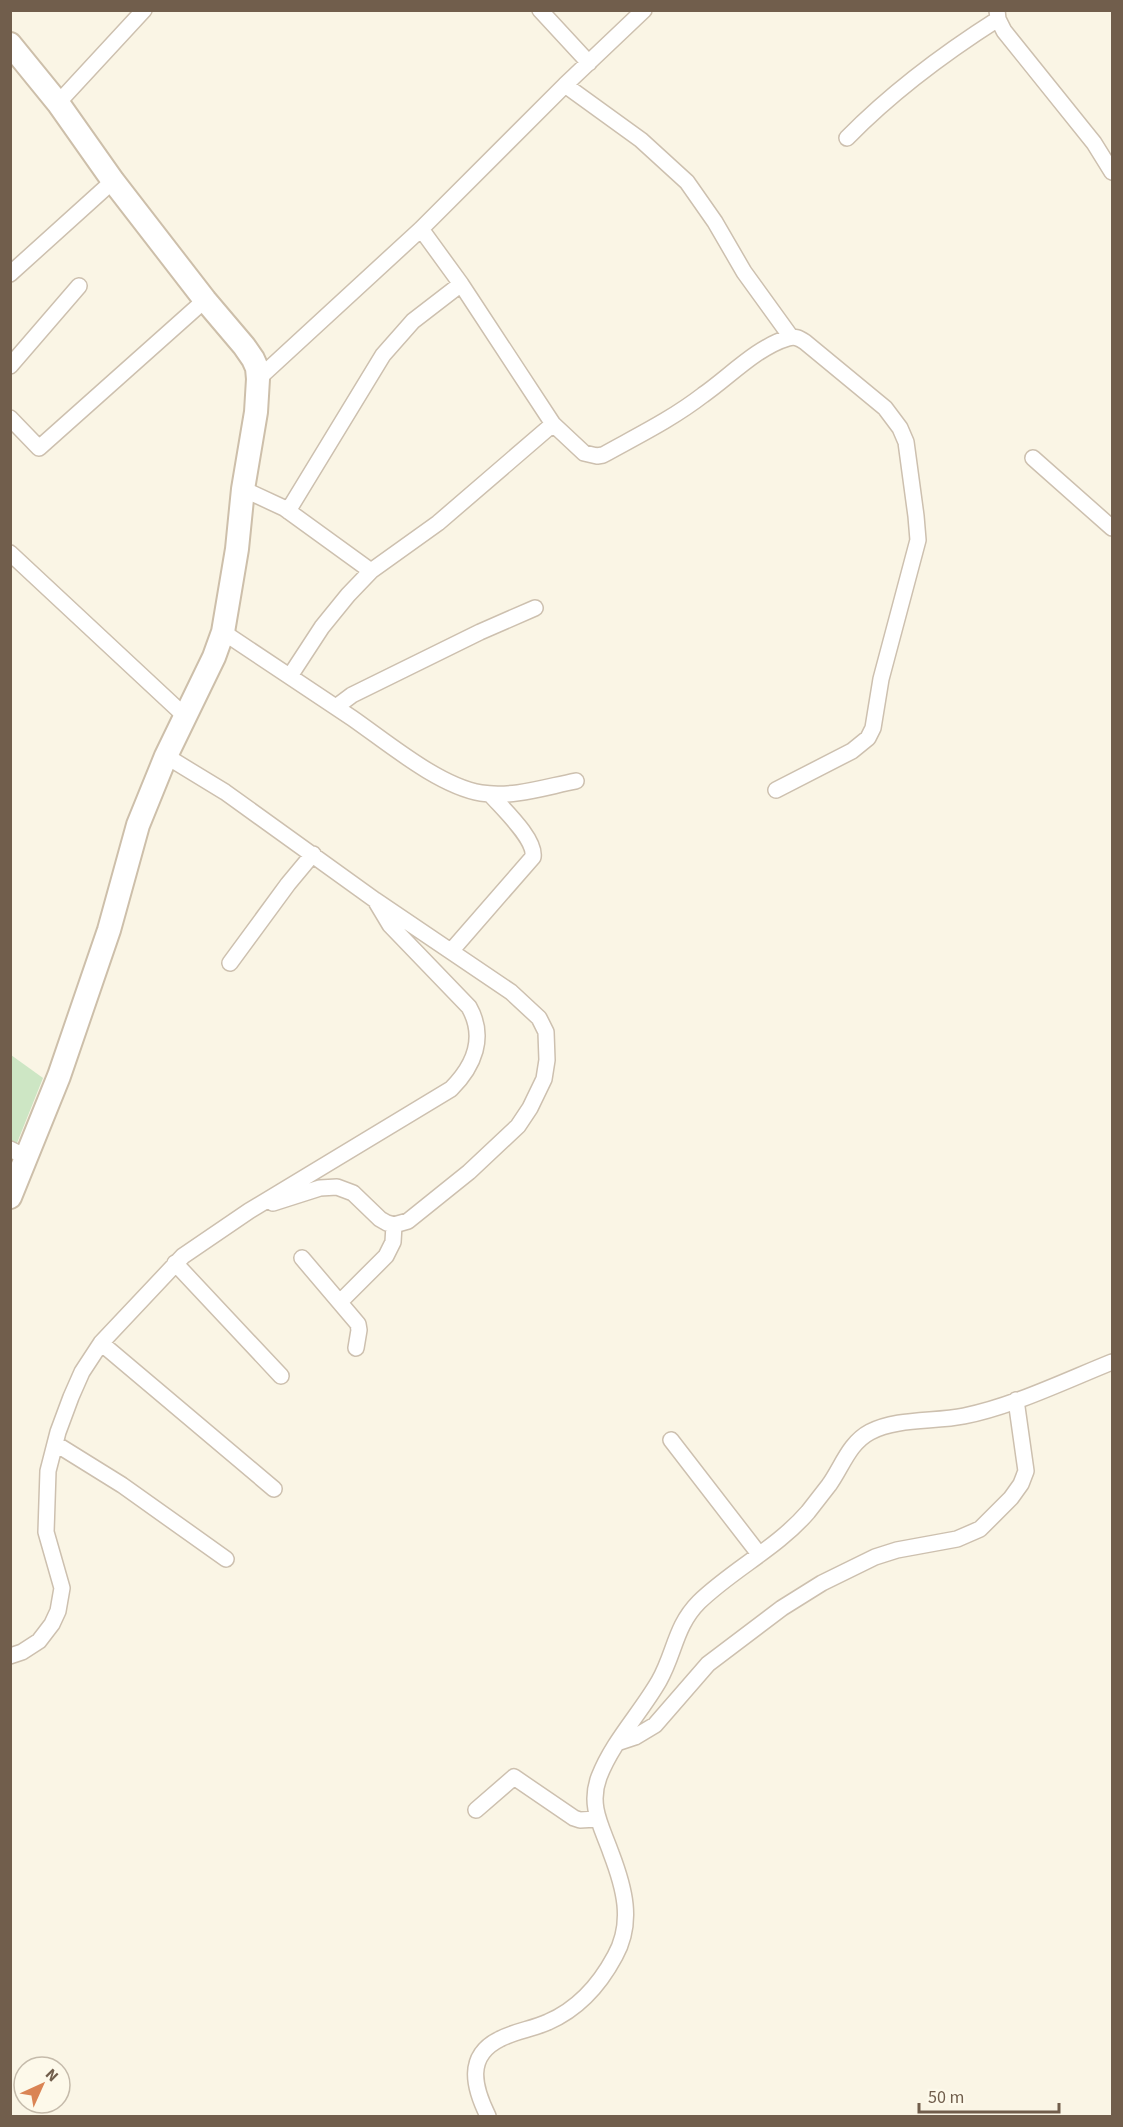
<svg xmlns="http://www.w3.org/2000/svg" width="1123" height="2127" font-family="'Source Sans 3',sans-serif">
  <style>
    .grass { fill: #cde6c4 }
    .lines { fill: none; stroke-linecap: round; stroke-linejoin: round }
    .street-casing { stroke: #cdc0af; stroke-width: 18 }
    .secondary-casing { stroke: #cdbfaa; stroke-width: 26 }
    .street { stroke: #fff; stroke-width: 15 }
    .secondary { stroke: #fff; stroke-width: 22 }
  </style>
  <rect width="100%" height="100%" fill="#faf5e5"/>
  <path class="grass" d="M11,1055L43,1078L11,1158Z"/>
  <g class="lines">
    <defs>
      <path id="street" d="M540,10L589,63
        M997,10L998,19L1004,31L1094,143L1112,172
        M565,85L641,140L687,182L715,222L744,272L791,337
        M58,103L144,10
        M847,138C892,92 943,54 998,19
        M421,229L461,284L553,424L584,453L597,456L603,455C637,436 672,419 703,395C729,377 757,347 788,338C795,336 799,338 805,342L885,408L900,428L906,442L916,516L918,540L881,679L873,728L868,738L852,751L776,790
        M10,274L113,181
        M10,366L79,286
        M258,379L421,229L565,85L644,10
        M10,418L39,448L205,300
        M1033,458L1112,528
        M243,489L284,508L371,571
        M288,511L383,355L413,321L461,284
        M10,553L186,717
        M223,632C266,661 309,689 352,718C388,743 439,786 481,793C513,798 545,787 576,781
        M290,676L322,627L348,595L371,571L438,523L553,424
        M336,707L352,695L480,632L535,608
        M166,756L225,792L375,900L511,992L539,1018L546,1032L547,1060L544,1079L530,1108L518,1126L469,1172L408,1221L394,1225L387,1223L380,1219L353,1193L337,1187L320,1188L273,1203
        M452,950L533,857C536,839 502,808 490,794
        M230,963L288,884L313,854
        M10,1149L26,1157
        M302,1258L358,1324L359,1330L356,1348
        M175,1263L281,1376
        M340,1302L386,1256L393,1242L394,1225
        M101,1343L274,1489
        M671,1440L759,1554
        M56,1444L122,1485L226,1559
        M10,1656L22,1652L39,1641L52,1624L58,1611L62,1588L46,1532L48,1471L58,1432L71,1397L82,1372L101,1343L183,1256L249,1211L451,1089C474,1066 486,1037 469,1007L390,925L375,900
        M617,1743L635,1737L655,1725L708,1664L782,1608L822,1583L875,1557L897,1550L957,1539L980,1529L1011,1498L1021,1484L1026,1471L1016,1400
        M476,1810L514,1777L574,1818L580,1820L597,1819
        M488,2116C474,2088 465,2056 500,2039C515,2031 533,2029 548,2022C578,2009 600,1984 615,1956C634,1922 624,1887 611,1853C602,1827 588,1806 599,1777C613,1741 640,1714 659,1681C675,1653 675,1626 699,1602C733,1569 777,1548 808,1512C815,1503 822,1494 829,1485C842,1467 849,1443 870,1432C897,1418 934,1422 964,1416C1011,1407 1067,1380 1112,1362"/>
      <path id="secondary" d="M10,44L58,103L113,181L205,300L244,346L253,359L257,368L258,379L256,412L243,489L237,549L223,632L214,657L166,756L138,825L109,930L59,1076L10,1197"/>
    </defs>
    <use href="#street" class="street-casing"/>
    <use href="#secondary" class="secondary-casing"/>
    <use href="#street" class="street"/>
    <use href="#secondary" class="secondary"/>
  </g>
  <rect width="1123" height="2127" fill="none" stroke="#715e4c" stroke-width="24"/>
  <g transform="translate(42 2085) rotate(45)"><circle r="28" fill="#fdf9ea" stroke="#c5bbab" stroke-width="1.5"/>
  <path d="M0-4.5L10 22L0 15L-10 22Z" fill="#da8454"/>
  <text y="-9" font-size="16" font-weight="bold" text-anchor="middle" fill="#715e4c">N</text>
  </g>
  <path d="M919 2103v9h140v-9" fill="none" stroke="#715e4c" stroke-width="3"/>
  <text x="928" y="2103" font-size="18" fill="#715e4c" stroke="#fdf9ea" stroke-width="4.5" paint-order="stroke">50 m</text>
</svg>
